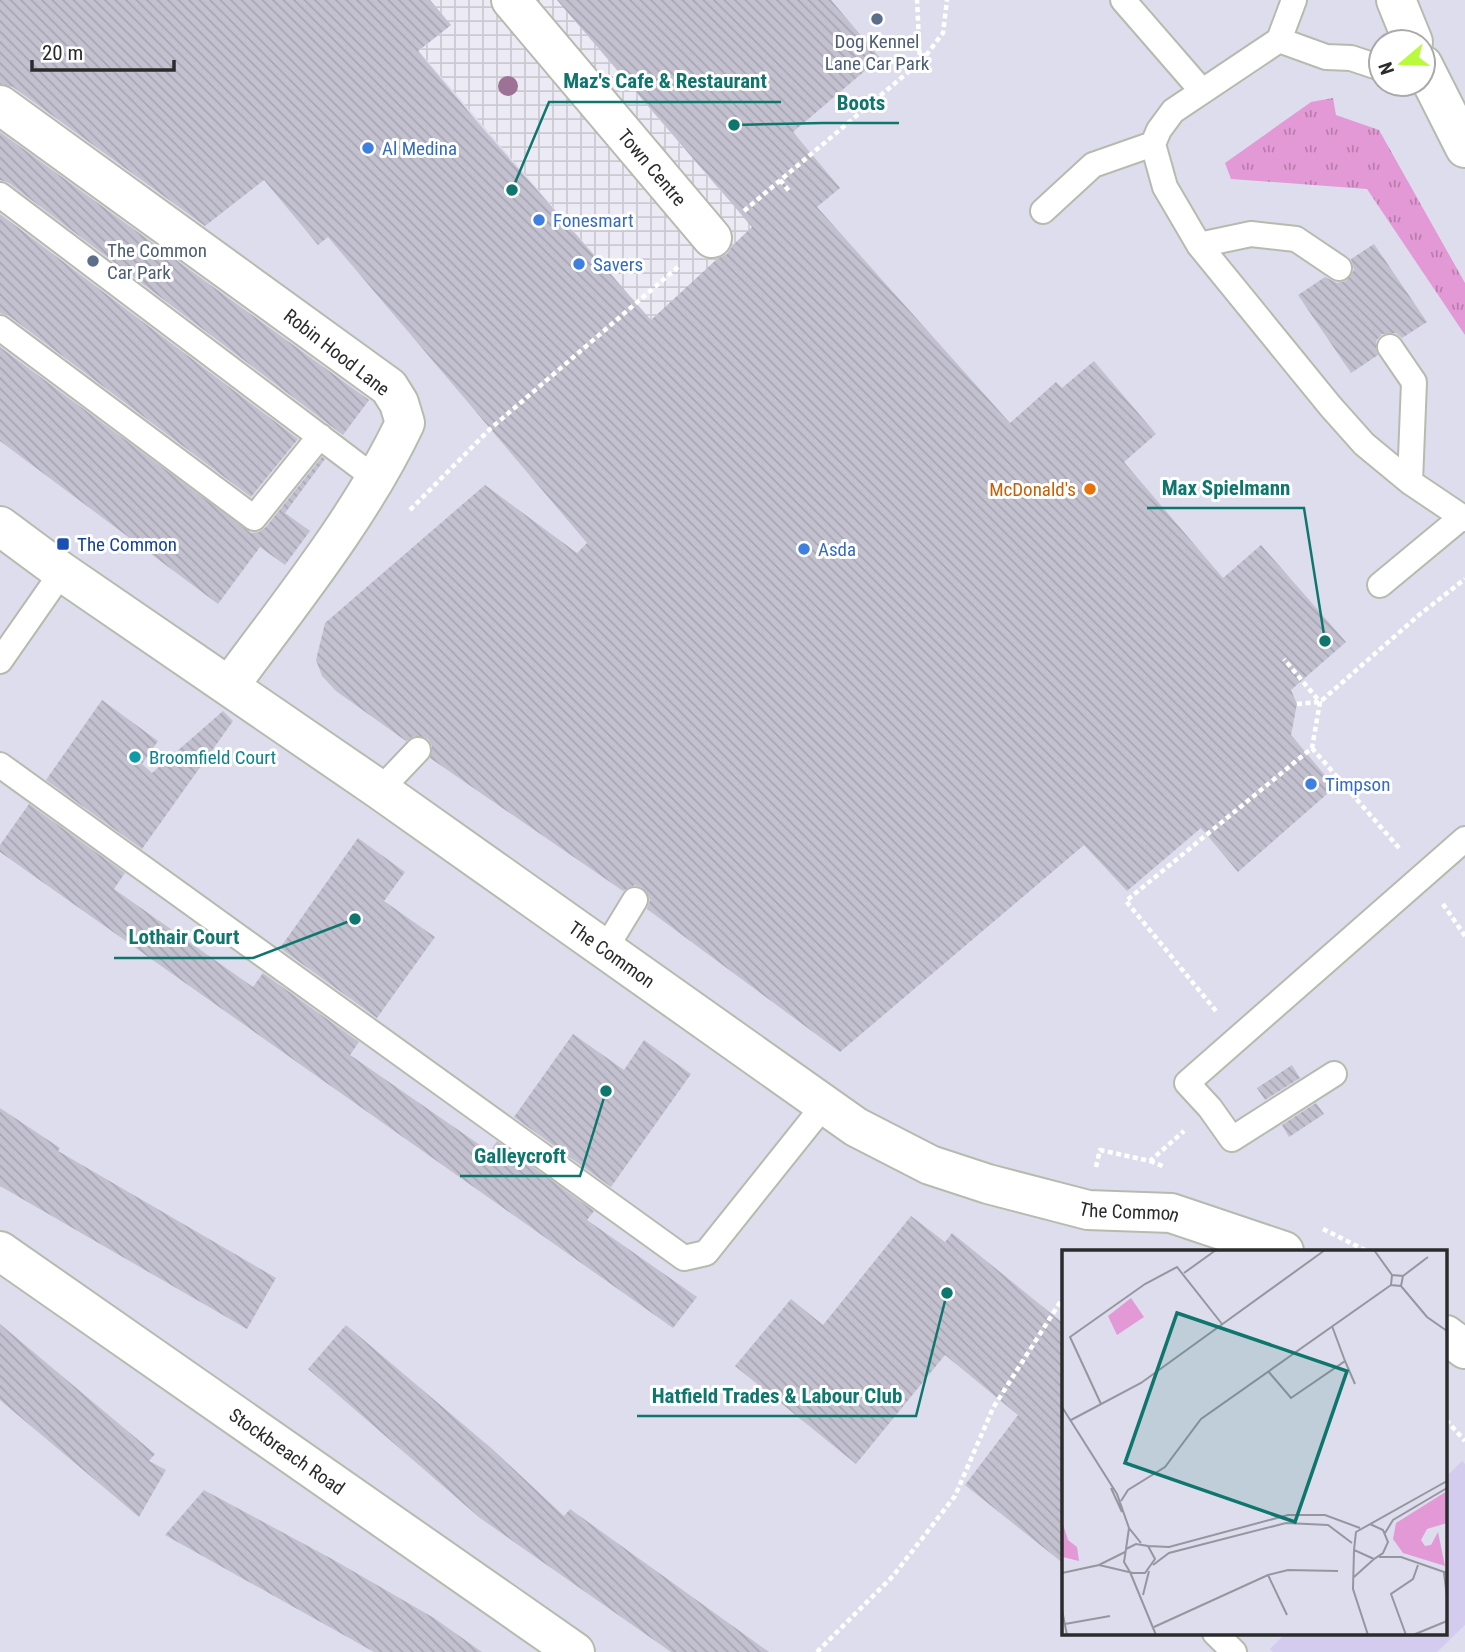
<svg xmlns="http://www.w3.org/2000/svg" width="1465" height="1652" font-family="'Roboto Condensed',sans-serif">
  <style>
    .education { fill: #d3ccee }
    .grass { fill: url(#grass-tufts) }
    .plaza { fill: url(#plaza-grid) }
    .building { fill: url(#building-back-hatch) }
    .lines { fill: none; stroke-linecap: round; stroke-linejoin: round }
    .lane-casing { stroke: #b6bbad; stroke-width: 28 }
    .street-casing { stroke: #b6bbad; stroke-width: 42 }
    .secondary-casing { stroke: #b6bbad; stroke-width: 42 }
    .path { stroke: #fff; stroke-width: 4.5; stroke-dasharray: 5 3.5; stroke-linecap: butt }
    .lane { stroke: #fff; stroke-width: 24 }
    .street { stroke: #fff; stroke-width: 38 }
    .secondary { stroke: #fff; stroke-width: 38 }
    .tree { fill: #9d7296 }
    .service-dot { fill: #5c6f8a; stroke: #fff; stroke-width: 2.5 }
    .shop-dot { fill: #3f7fe0; stroke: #fff; stroke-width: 2.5 }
    .food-dot { fill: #e8710a; stroke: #fff; stroke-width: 2.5 }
    .transit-dot { fill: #1a4fb4; stroke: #fff; stroke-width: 2.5 }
    .culture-dot { fill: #0f9aa8; stroke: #fff; stroke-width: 2.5 }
    .labels { text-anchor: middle; stroke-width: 6; stroke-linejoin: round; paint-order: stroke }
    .service-label { font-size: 19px; fill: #4e5e75; stroke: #fff }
    .shop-label { font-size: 19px; fill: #366cbe; stroke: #fff; text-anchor: start }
    .street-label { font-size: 19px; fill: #2b2b2b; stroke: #fff }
    .food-label { font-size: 19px; fill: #c56008; stroke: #fff; text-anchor: end }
    .transit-label { font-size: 19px; fill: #164399; stroke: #fff; text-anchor: start }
    .culture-label { font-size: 19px; fill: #0d838f; stroke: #fff; text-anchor: start }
    .inset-road { fill: none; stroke: #96969f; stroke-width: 2 }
    .view { fill: #0f766e; fill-opacity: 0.15; stroke: #0f766e; stroke-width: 3.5 }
    .inset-edge { fill: none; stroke: #2b2b2b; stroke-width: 3.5 }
    .leader { fill: none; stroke: #0f766e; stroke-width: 2.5 }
    .callout-dot { fill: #0f766e; stroke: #fff; stroke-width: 2.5 }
    .callout-label { font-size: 21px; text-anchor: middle; font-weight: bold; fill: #0f766e; stroke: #fff; stroke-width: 6; stroke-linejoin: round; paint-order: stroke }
  </style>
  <defs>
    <pattern id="grass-tufts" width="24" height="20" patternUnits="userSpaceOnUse" patternTransform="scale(1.75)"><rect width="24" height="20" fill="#e399d5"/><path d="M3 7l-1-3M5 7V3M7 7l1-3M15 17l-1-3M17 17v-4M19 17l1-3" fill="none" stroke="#b87dad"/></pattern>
    <pattern id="plaza-grid" width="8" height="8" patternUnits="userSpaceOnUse" patternTransform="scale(1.75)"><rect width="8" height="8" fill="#eceaf5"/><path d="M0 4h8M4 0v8" fill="none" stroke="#cbc9d2"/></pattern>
    <pattern id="building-back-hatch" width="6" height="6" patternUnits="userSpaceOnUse" patternTransform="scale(1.75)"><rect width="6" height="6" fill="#c3c1cf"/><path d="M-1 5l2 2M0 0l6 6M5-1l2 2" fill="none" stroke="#a8a6b2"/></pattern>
  </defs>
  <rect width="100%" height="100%" fill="#dedded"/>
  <path class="education" d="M1462,1461L1465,1464V1625L1437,1652H1273L1270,1649L1286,1633H1446V1477Z"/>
  <path class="grass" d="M1333,98L1336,115L1379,130L1465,283V335L1367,189L1231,179L1225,163L1311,102Z"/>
  <path class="plaza" d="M430,0H557L722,193L797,186L509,451L472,407L616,280L419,51L451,25Z"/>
  <path class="building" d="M0,0H430L451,25L418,51L473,117L651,320L717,259L727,254L733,245L752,227L557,0H831L880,58L793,132L840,188L817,207L1010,423L1056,382L1062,388L1094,361L1156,434L1124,462L1223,578L1261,545L1346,642L1291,690L1297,704L1291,735L1335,787L1238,872L1201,828L1127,891L1084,845L840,1052L647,909L650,900L643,888L635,885L623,891L430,758L432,746L428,739L414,736L406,741L336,691L322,676L316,660L325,623L485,485L577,553L587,543L328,237L318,245L264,180L205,226L13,87L0,84Z
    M0,132L369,400L343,435L9,183L0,180Z
    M0,214L298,439L251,497L9,316L0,313Z
    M1374,244L1427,322L1402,338L1396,333L1382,334L1376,341L1378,355L1351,373L1298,295L1325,277L1337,283L1346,281L1354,270L1351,259Z
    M0,347L251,533L259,532L266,527L322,457L325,459L285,513L310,531L285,565L260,547L218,604L0,441Z
    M102,700L158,741L142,764L152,773L223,711L233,721L142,849L46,780Z
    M29,804L125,873L114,889L253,987L263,973L359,1042L350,1055L490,1152L497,1141L594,1211L587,1220L697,1297L673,1328L0,852V845Z
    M358,838L405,872L384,901L435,937L377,1018L280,948Z
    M573,1034L624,1070L644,1040L691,1074L611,1187L514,1117Z
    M1292,1065L1300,1078L1265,1100L1257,1088Z
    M1316,1103L1324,1114L1289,1137L1282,1125Z
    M0,1108L60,1148L58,1151L276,1278L247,1329L0,1186Z
    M911,1216L945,1242L952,1233L1064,1324V1564L965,1485L1018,1415L945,1355L856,1464L735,1366L791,1299L823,1325Z
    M0,1324L155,1454L149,1461L166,1470L139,1517L0,1400Z
    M346,1325L491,1448L564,1516L570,1509L769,1652H671L480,1518L308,1369Z
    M204,1490L332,1559L434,1618L482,1652H374L165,1535Z"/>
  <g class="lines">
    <defs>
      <path id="lane" d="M1123,0L1202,91
        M1294,0L1279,40L1173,111L1159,130L1153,144L1165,187L1199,245L1331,407L1364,444L1410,482L1465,519
        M1279,40L1326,57L1351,58L1381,68
        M0,195L376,479
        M1043,211L1093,165L1153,144
        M1199,245L1251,234L1296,239L1339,268
        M0,328L254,518L320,436
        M1390,347L1414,382L1410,482
        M1380,585L1462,517
        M0,661L62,572
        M0,765L684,1258L706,1253L825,1104
        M380,790L418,750
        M604,951L635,900
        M1334,1074L1232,1139L1210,1108L1187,1083L1465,839
        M1215,1633L1234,1652"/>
      <g id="street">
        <path id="s1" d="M511,0L712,238"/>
        <path d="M0,105L389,387L399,403L405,423C361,516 291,602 230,685"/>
        <path id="s2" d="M0,526L62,572L380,790L856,1127L930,1165L988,1184L1088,1210L1171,1213L1284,1251"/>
        <path id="s3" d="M0,1251L575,1652"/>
        <path d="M1446,1335L1465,1349"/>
      </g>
      <path id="secondary" d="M1396,0L1413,42
        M1423,65L1465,148"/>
    </defs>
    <use href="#lane" class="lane-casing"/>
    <use href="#street" class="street-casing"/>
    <use href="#secondary" class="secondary-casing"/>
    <path class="path" d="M921,62L943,33L947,0
      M780,180L790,192
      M744,211L920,62L917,0
      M410,510L490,429L678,267
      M1297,704L1320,702L1419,615L1465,579
      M1312,748L1399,848
      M1443,904L1465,936
      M1216,1011L1126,901L1312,748L1320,702L1284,659
      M1150,1161L1165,1167
      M1096,1167L1100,1150L1150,1161L1184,1131
      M1323,1229L1367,1251
      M1446,1420L1465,1441
      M817,1652L893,1576L955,1496L993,1408L1064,1296"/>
    <use href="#lane" class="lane"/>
    <use href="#street" class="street"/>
    <use href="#secondary" class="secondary"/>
  </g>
  <circle class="tree" cx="508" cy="86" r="10"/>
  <g class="service-dot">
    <circle cx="877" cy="19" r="7"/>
    <circle cx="93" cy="261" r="7"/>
  </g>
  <g class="shop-dot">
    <circle cx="368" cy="148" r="7"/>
    <circle cx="539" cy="220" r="7"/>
    <circle cx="579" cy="264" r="7"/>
    <circle cx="804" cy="549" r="7"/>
    <circle cx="1311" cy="784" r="7"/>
  </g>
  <circle class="food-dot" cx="1090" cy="489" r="7"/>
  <rect class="transit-dot" x="56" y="537" width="14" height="14" rx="3.5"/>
  <circle class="culture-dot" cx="135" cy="757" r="7"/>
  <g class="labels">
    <g class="service-label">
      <text x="877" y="48">Dog Kennel<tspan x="877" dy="22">Lane Car Park</tspan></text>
      <text x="107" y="257" text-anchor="start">The Common<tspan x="107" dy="22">Car Park</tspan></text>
    </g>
    <g class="shop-label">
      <text x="382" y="155">Al Medina</text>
      <text x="553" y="227">Fonesmart</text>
      <text x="593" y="271">Savers</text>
      <text x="818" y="556">Asda</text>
      <text x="1325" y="791">Timpson</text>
    </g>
    <g class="street-label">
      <text dy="7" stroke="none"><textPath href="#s1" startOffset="219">Town Centre</textPath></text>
      <text transform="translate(337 352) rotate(38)" y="7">Robin Hood Lane</text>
      <text dy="7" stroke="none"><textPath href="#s2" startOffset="747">The Common</textPath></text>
      <text dy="7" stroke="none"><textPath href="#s2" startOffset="1335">The Common</textPath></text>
      <text dy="7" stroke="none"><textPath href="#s3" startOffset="350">Stockbreach Road</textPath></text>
    </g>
    <g class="food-label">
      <text x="1076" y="496">McDonald's</text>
    </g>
    <g class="transit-label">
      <text x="77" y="551">The Common</text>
    </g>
    <g class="culture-label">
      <text x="149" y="764">Broomfield Court</text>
    </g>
  </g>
  <g transform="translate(1062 1250)">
    <rect width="385" height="385" fill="#dedded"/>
    <path d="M69,48L82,67L55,85L46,66ZM385,241V273L365,279L359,290L363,296L369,295L376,282L383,316L341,303L331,289L334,273ZM0,271L6,290L15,297L17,311L1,307Z" fill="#e399d5"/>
    <path class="inset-road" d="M312,0L330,25L329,35L339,36L365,67L385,81M122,23L154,0M330,25L341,26L339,36M341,26L366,7M283,111L293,134M206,121L229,148L283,111L270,76M39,154L8,87L83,34L115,17L160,74M0,157L55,244L67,278L79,293M9,170L79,133L263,0M49,238L60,262M59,251L66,240L103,217L139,169L329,35M308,274L321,280L326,292L321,303L312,309L292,300L294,282L385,231M323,283L331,270L385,238M86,296L107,297L226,265H263L298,278M64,299L67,278M292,300L291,339L306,385M317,307H339L385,323M37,315L71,323H83L93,309L86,296L74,294L64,299L62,312L68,322M91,315L107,303L224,273L266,275L290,293M68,322L94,385M0,323L37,315L63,302M382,323L385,347M206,325L225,365M292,327L312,309M81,345L87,321M0,360L5,385M3,374L48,366M92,377L206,325L226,320L276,321M344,385L329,344L351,329L356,315M351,385L385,371"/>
    <path class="view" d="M115,63L285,121L233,272L63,213Z"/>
    <rect width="385" height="385" class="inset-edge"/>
  </g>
  <path class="leader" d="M512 190L549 102H781M734 125L823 123H899M1325 641L1304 508H1147M355 919L253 958H114M606 1091L580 1176H460M947 1293L916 1416H637"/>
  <g class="callout-dot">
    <circle cx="512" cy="190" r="7"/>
    <circle cx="734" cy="125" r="7"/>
    <circle cx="1325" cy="641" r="7"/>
    <circle cx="355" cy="919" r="7"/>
    <circle cx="606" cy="1091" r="7"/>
    <circle cx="947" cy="1293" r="7"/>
  </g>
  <g class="callout-label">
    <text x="665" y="88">Maz's Cafe &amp; Restaurant</text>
    <text x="861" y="110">Boots</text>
    <text x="1226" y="495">Max Spielmann</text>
    <text x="184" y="944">Lothair Court</text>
    <text x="520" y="1163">Galleycroft</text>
    <text x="777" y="1403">Hatfield Trades &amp; Labour Club</text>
  </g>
  <g transform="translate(1402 63) rotate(251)"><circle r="33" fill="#ffffff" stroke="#aaaaaa" stroke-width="2"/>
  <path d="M0-5L12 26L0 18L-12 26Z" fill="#b9fa3c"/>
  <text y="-10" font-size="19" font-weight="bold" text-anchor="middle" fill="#2b2b2b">N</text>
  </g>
  <path d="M32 60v10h142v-10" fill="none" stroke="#2b2b2b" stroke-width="3.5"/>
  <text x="42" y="60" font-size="21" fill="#2b2b2b" stroke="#ffffff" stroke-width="5" paint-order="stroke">20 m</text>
</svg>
